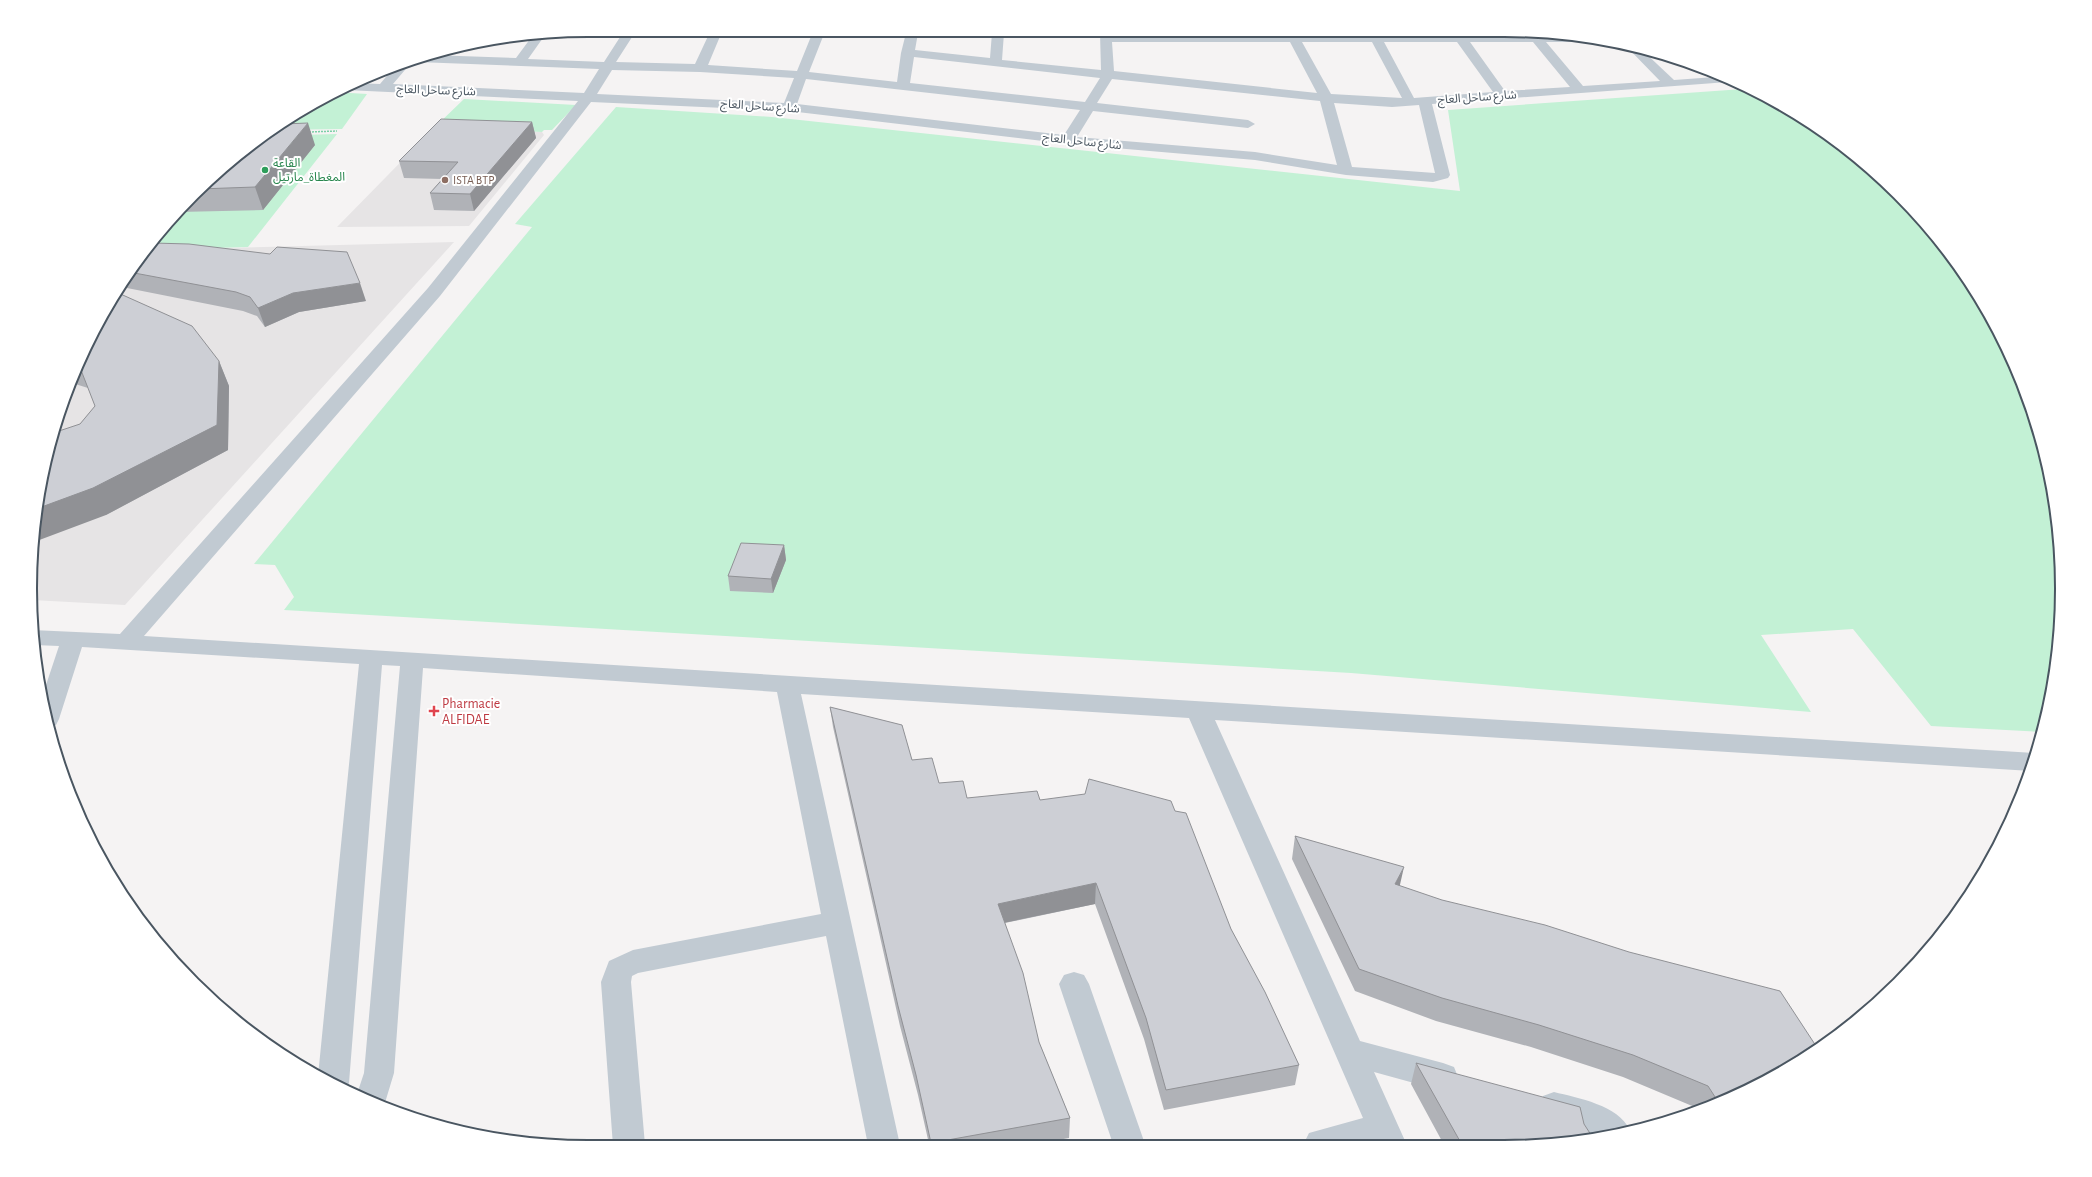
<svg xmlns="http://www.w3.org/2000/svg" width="2092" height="1177" font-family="'Alegreya Sans','Noto Sans Arabic',sans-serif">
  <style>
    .education { fill: #e6e4e5 }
    .green { fill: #c3f1d5 }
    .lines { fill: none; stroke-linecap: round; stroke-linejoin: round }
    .path { stroke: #7ad0a6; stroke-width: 1.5; stroke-dasharray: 2 1; stroke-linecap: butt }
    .minor { fill: #c1cad2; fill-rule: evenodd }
    .wall { fill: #b0b2b7 }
    .shaded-wall { fill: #909195 }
    .building { fill: #cdcfd5; stroke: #909195 }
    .leisure-dot { fill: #2e9e5b; stroke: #fff; stroke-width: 1.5 }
    .education-dot { fill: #8d6e63; stroke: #fff; stroke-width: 1.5 }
    .health-dot { fill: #e0444e; stroke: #fff; stroke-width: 1.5 }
    .labels { text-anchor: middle; stroke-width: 4; stroke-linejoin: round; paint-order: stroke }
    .far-street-label { font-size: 12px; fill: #4a5661; stroke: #fff }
    .far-leisure-label { font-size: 12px; fill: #27864d; stroke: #fff; text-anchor: start }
    .far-education-label { font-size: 12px; fill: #785e54; stroke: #fff; text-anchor: start }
    .health-label { font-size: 14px; fill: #be3a42; stroke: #fff; text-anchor: start }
    .rim { fill: none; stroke: #4a5661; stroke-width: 2 }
  </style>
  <rect width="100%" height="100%" fill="#f5f3f3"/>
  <path class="education" d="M435,127L542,132L544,135L469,226L337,227Z
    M454,242L125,605L32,600L35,516L49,444L87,342L124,278L147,250Z"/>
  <path class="green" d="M1743,89L1783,105L1872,169L1947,249L2005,342L2043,444L2061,552L2057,662L2041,732L1931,726L1853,629L1761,635L1811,712L1351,673L284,610L294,597L275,565L254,564L532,227L515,224L616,107L772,117L1460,191L1448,110Z
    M334,92L367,94L342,129L273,130Z
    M464,99L576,105L552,130H544L542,132L435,127Z
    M337,134L248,247L147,250L193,194L263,136Z"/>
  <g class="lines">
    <path class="path" d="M309,132L337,131"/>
    <path class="minor" d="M1525,31H1537L1540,34H1559L1585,39L1579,42H1546L1583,86L1660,81L1625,45L1640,48L1674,80L1715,77L1728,82L1432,104L1450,175L1448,178L1433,182L1346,175L1255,160L1068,144L789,111L591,102L440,296L144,636L2036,753L2031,771L1215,720L1360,1041L1443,1063L1454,1067L1458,1077L1454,1087L1443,1091L1374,1072L1406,1143H1304L1309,1133L1363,1118L1189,718L801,694L900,1145H868L826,936L638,973L632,976L631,982L645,1145L613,1146L601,982L609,961L633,950L821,914L777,692L423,668L394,1073L384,1106L357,1094L364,1073L400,666L382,665L349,1083L346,1089L318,1076L359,664L82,647L59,719L56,725L50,727L41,700L59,646L34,645L32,630L120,634L428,288L578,101L346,90L341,88L354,83L380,84L396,65L411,59L412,61L410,64L393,84L584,93L599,69L417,62L412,59L430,55L516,58L533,35H545L528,59L604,62L622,34H634L616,62L695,64L709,34H721L708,65L797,71L812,34H824L809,72L897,82L901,53L906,33H918L915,50L990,58L992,33H1004L1002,60L1101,70L1100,33H1112V34H1287V32H1299V34H1528ZM1112,42H1290L1317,93L1114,71ZM1302,42H1372L1402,98L1331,94ZM1384,42H1457L1493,92L1414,98ZM1470,42H1533L1570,87L1505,91ZM914,57L1100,78L1085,102L910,83ZM612,70L700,72L794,78L784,103L597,94ZM806,79L1080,110L1064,135L797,104ZM1112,79L1320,101L1337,165L1255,152L1077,137L1093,111L1248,128L1255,124L1248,120L1097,103ZM1334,103L1392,107L1419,105L1435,173L1352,167Z
      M1074,972L1084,975L1089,984L1145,1144H1113L1059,984L1064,975Z
      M1554,1092C1578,1098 1618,1105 1630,1130L1597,1137L1578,1127L1543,1116L1538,1106L1543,1096Z"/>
  </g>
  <path class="wall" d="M532,122L536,138L474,211L434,210L430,193L442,179L404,178L399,161Z
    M249,145H315L263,210L178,212L193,194Z
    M153,243L366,301L299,312L265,327L257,316L243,311L122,287L120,285L124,278Z
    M88,342L219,361L229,386L228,450L106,515L80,424L95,406L88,388L72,383Z
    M784,545L786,560L773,593L730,591L728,576Z
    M830,707L912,760L939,783L967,798L1040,800L1175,811L1231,929L1299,1065L1295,1085L1164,1110L1144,1039L1095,904L1005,923L1039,1042L1070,1118L1069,1138L1036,1144H929L918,1095L900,1026L833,727Z
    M1295,836L1400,886L1814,1053L1698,1110L1697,1108L1623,1077L1531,1047L1436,1021L1355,991L1292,859Z
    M1416,1063L1584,1124L1576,1142L1443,1143L1411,1084Z"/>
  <path class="shaded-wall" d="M532,122L536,138L474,211L470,194Z
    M308,123L315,145L263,210L255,187Z
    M360,283L366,301L299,312L265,327L258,308L293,293Z
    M219,361L229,386L228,450L106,515L34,542L35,516L36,509Z
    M784,545L786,560L773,593L771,579Z
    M1404,867L1399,889L1395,884Z
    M1096,883L1095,904L998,924V904Z"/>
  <path class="building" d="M441,119L532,122L470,194L430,193L458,162L399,161Z
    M308,123L255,187L199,189L249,145L283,124Z
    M153,243L189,244L270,254L277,247L347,252L360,283L293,293L258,308L250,297L236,292L129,272Z
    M116,292L192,326L219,361L217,425L93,488L36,509L49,444L53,433L80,424L95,406L79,365L88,342Z
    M741,543L784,545L771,579L728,576Z
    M830,707L902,725L912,760L932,758L939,783L963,781L967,798L1037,791L1040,800L1085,794L1089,779L1171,801L1175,811L1186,813L1231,929L1265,992L1299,1065L1166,1090L1146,1018L1096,883L998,904L1023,973L1039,1042L1070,1118L931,1143L916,1075L898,1006Z
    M1295,836L1404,867L1395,884L1442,900L1545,925L1629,952L1780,991L1818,1049L1814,1053L1717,1100L1708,1086L1633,1055L1539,1025L1442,998L1359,969Z
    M1416,1063L1580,1107L1584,1124L1593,1138L1576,1142L1461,1143Z"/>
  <circle class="leisure-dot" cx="265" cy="170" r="4"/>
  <circle class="education-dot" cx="445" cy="180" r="4"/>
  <path class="health-dot" d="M432 705h4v4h4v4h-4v4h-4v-4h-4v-4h4z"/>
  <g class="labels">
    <g class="far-street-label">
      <text transform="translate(436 90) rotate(2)" y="4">شارع ساحل العاج</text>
      <text transform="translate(1477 97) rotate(-4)" y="4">شارع ساحل العاج</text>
      <text transform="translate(760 106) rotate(4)" y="4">شارع ساحل العاج</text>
      <text transform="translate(1082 141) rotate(6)" y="4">شارع ساحل العاج</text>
    </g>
    <g class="far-leisure-label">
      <text x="273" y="167">القاعة<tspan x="273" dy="14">المغطاة_مارتيل</tspan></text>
    </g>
    <g class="far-education-label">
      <text x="453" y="184">ISTA BTP</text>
    </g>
    <g class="health-label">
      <text x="442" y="708">Pharmacie<tspan x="442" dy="16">ALFIDAE</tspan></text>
    </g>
  </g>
  <path d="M0 0H2092V1177H0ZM588 37H1504A551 551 0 0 1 2055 588V589A551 551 0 0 1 1504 1140H588A551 551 0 0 1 37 589V588A551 551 0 0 1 588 37Z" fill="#fff" fill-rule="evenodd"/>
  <path class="rim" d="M588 37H1504A551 551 0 0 1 2055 588V589A551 551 0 0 1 1504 1140H588A551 551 0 0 1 37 589V588A551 551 0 0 1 588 37Z"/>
</svg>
